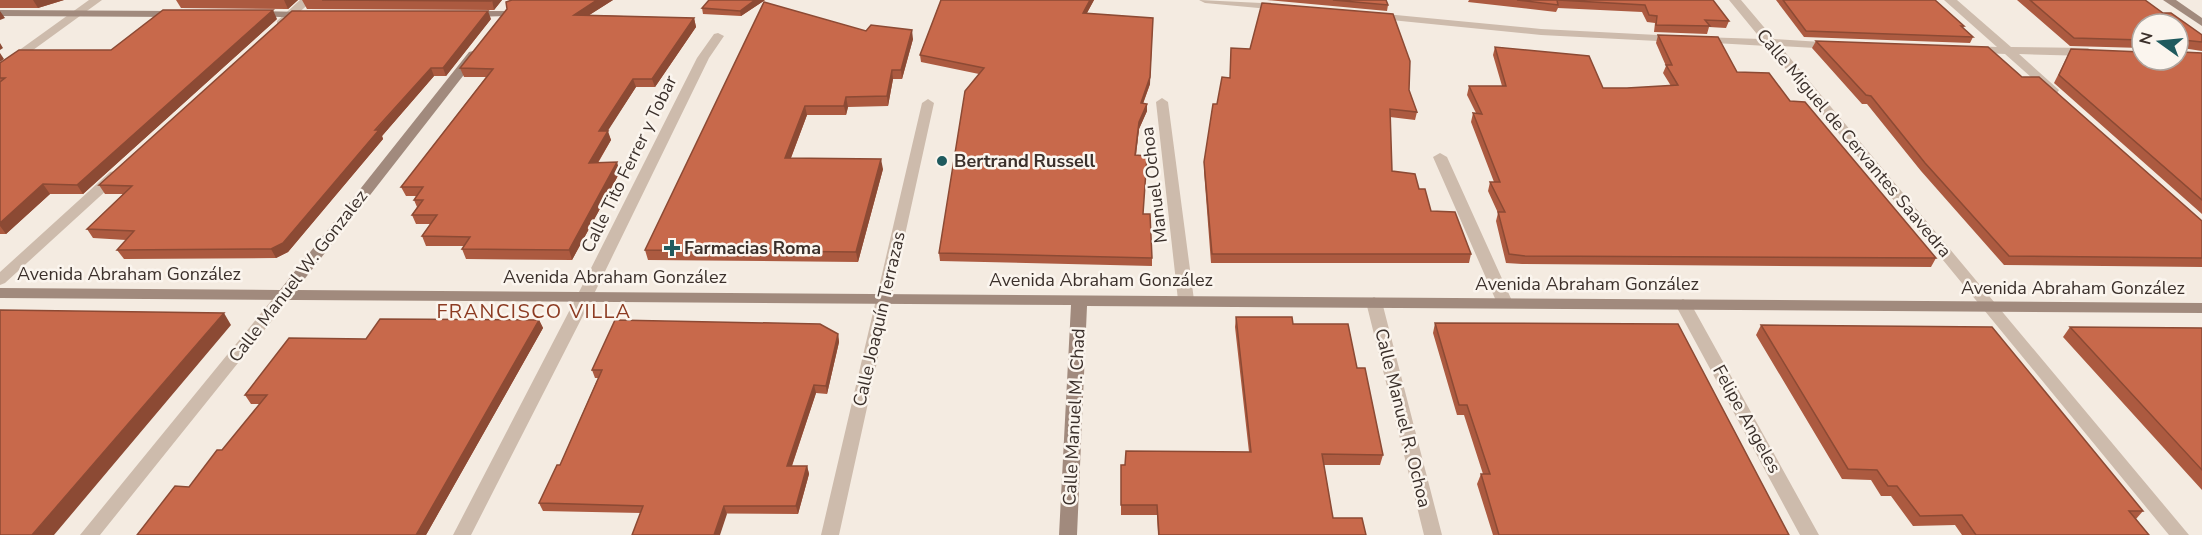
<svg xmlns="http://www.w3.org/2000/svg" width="2202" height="535" font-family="'Nunito Sans',sans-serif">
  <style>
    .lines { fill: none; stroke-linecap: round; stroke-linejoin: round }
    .street { fill: #cdbbac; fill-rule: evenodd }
    .secondary { fill: #a18a7d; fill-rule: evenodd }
    .wall { fill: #ac5a40 }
    .shaded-wall { fill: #8c4a34 }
    .building { fill: #c8694b; stroke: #8c4a34; stroke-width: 1.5 }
    .poi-dot { fill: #1f5a5e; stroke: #fbf5ee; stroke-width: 2 }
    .labels { text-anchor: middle; stroke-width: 5; stroke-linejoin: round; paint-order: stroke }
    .street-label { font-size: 18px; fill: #3b302b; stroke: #fbf5ee }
    .poi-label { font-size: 18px; font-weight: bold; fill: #3b302b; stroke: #fbf5ee; text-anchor: start }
    .neighbourhood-label { font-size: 20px; letter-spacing: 1.5px; fill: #8c3b22; stroke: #fbf5ee }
  </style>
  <rect width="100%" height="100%" fill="#f4ebe1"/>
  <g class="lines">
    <path class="street" d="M89,0H102L0,74V64Z
      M300,0H313L285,25H277V21Z
      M1199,0L1280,4L1286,7L1280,10L1205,3Z
      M1729,0H1741L1774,39L1837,43V47L1833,49L1780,46L2189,535H2169L1767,46L1697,42L1695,40L1701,37L1761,39Z
      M1944,0H1957L2011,47L2088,48L2094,52L2088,56L2019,54L2059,90L2057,93H2049L2005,54L1967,52L1965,50L1971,46L1997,47Z
      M1375,13L1541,29L1677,36L1683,39L1677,42L1541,35L1371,18L1369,16Z
      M718,33L724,36L709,58L593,296L471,535H453L577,296L697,58L714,34Z
      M1162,98L1168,102L1194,300L1186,305L1178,300L1156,102Z
      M928,99L934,103L839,535H821L922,103Z
      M1440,153L1447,157L1513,303L1510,307L1505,308L1497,303L1433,157Z
      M115,171L122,175L120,178L5,283L0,285V272L110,172Z
      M285,289L290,290L293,294L290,298L100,535H80L280,290Z
      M1374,297L1382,302L1442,535H1424L1366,302Z
      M1683,299L1691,304L1819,535H1800L1675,304Z"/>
    <path class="secondary" d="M2163,0H2176L2202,18V26Z
      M0,10L177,11L183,14L177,17L0,16Z
      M255,11L306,12L312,15L306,18L251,16V12Z
      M504,11L510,14L508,16L471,17L465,14L471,11Z
      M473,51L479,55L477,58L296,290L2202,303V313L1087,306L1077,535H1059L1071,305L0,298V288L280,290L469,52Z"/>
  </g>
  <path class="wall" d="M0,0H64L38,8H0Z
    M176,0H298L288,9L181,8Z
    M302,0H502L494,10L307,9Z
    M613,0L589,15L694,18L696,27L655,87H636L607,131L611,140L598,163L620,172L572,260L466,259L462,249L464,246H426L422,236L430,224H416L412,215L417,207L414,200L416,196H406L401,187L486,77H464L460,68L507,9Z
    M765,0L741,16L703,14L702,8Z
    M941,0H1094L1087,13L1150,84L1143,104H1147V111L1139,129L1136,155L1143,214L1152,258V266L940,261L939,253L979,74L921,62L920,55Z
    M1267,0H1386L1388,5L1387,11Z
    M1469,0H1713L1729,21L1726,28L1709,27L1707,34L1654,32L1655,23L1647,22L1642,12L1558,8L1556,12L1468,2Z
    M1776,0H1935L1964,26L1963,28L1973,37L1970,43L1804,37Z
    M2017,0H2145L2163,13L2202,35V51L2182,48V52L2202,53V214L2054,83L2071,49L2178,60L2142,24V48L2070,46Z
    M277,19L83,194H50L6,234H0V63L111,50Z
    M491,19L446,76H434L382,136L383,139L288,252L276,258L124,259L117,250L126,240L93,238L87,229L123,194H105L99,185Z
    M866,31L913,39L902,79H893L888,106L848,107L846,115H807L791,158L883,169L858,262L648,260L645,250Z
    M1658,35L1737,72L1790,101L1936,258L1931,267L1522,264L1506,263L1496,221L1498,213L1488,191L1490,182H1494L1471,122L1473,113H1476L1467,95L1469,86H1502L1493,55L1495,47L1603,88H1627L1671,86L1663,73L1666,66L1656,43Z
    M1816,41L2022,77L2202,221V267L2004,265L1921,171L1867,104H1862L1812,48Z
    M1409,90L1417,112L1415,120L1390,117L1392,171L1419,189L1431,211L1471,254L1469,263H1211L1204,171V162Z
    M1236,317L1293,324L1357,368L1383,455L1380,465H1324L1333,518L1366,535H1158L1157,515H1121V465L1249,452L1235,327Z
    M539,320L543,328L426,535L189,487L222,450L260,404H251L245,395L366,339Z
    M1435,323L1789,535H1493L1477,484L1481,474H1483L1464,415H1457L1433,333Z
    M1761,325L2143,511L2136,519L2149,535H1962L1955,525L1913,526L1891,496H1881L1871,480L1842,479L1756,335Z
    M2070,327L2202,328V490L2063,337Z
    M838,334L839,342L827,394L816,393L792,466H807L809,474L798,514L641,513L543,511L539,503L560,465L598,378H595L592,370Z"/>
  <path class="shaded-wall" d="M33,0H64L38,8Z
    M284,0H298L288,9Z
    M492,0H502L494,10Z
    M597,0H613L577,23L574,15Z
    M755,0H765L741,16L740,11Z
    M1090,0H1094L1083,20V13Z
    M273,10L277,19L83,194L77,185Z
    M0,11L5,18L0,20Z
    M488,11L491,19L446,76L443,68Z
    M694,18L696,27L655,87L652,79Z
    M1153,18L1150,84L1140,111L1141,103Z
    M912,30L913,39L902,79L901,70Z
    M0,43L3,48L0,50Z
    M0,53L4,59L0,62Z
    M431,68L434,76L382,136L383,139L288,252L276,258L271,249Z
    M892,70L893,79L888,106L887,96Z
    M633,79L636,87L602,140L599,131Z
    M846,97L848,107L846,115L844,106Z
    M1147,104V111L1139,129L1135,163L1139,122Z
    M805,106L807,115L787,168L785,158Z
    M608,131L611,140L592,172L589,163Z
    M881,159L883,169L858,262L856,252Z
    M617,162L620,172L572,260L569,250Z
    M43,184L50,194L6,234L0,226V223Z
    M224,313L231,325L54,535H32Z
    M539,320L543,328L426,535H416Z
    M838,334L839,342L827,394L826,386Z
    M814,385L816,393L789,474L787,466Z
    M807,466L809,474L798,514L796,506Z
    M724,506L727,514L720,535H714Z"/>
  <path class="building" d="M322,0H492L491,1Z
    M512,0H597L574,15L694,18L652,79H633L599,131H608L589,163L617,162L569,250L462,249L470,237L422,236L437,215H412L423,200H414L423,187H401L493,69L460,68L507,9L506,2Z
    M709,0H755L740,11L702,8Z
    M941,0H1090L1083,13L1153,18L1150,77L1141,103L1147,104L1139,122L1135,155L1147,156L1143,214H1150L1152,258L939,253L965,91L984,68L920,55Z
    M1333,0H1386L1388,5Z
    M1517,0H1557L1558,5Z
    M1558,0H1713L1729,21L1705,20L1710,26L1656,25L1657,16L1649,15L1645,5Z
    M1783,0H1935L1964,26H1961L1973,37L1806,31Z
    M2030,0H2145L2163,13H2171L2202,35V42L2183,40L2182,52L2202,53V200L2059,75L2071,49L2142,52V60H2178V24H2142V40L2074,38Z
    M764,2L866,31L871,25L912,30L901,70H892L887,96L846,97L844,106H805L785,158L881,159L856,252L645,250Z
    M1262,3L1393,14L1410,61L1409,90L1417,112L1390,109L1392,171L1415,174L1419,189H1425L1431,211L1455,212L1471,254H1212L1204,162L1213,104H1217L1222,77L1230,78L1231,48L1250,49Z
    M163,10H273L77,185L43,184L0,223V82L5,78H0V63L19,50H111Z
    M292,11H488L443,68H431L375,130H379L283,243L271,249L117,250L134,231L87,229L132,186L99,185Z
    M1658,35L1718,37L1737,72L1769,73L1790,101L1805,102L1936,258L1525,256L1509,254L1498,212H1505L1490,182H1500L1473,113L1482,114L1469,86H1506L1495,47L1589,56L1603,88H1627L1678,85L1666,65H1672Z
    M1816,41L1988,47L2022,77H2039L2202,221V258L2009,256L1925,163L1871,96L1866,95Z
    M0,310L224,313L32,535H0Z
    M1236,317H1292L1293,324H1348L1357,368H1365L1383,455L1322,454L1333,518H1362L1366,535H1159L1157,505H1121V465H1125L1126,451L1251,452Z
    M380,319L539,320L416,535H137L175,486L189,487L217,450H222L267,395H245L289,338L366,339Z
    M615,320L820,324L838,334L826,386L814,385L787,466H807L796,506H724L714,535H632L643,506L539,503L557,465H560L602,370H592Z
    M1435,323L1678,324L1789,535H1499L1481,474H1490L1467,405H1459Z
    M1761,325L1992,327L2143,511H2129L2149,535H1976L1962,515L1920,516L1897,486H1888L1877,470L1848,469Z
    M2070,327L2202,328V470Z"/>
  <g class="poi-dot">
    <circle cx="942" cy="161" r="6"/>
    <path d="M669 239h6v6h6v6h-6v6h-6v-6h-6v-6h6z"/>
  </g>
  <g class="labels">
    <g class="street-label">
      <text transform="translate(1854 143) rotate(50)" y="6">Calle Miguel de Cervantes Saavedra</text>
      <text transform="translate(629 164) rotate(-64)" y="6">Calle Tito Ferrer y Tobar</text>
      <text transform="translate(1154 185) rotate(-97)" y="6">Manuel Ochoa</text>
      <text x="129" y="280">Avenida Abraham González</text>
      <text transform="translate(298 276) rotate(-52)" y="6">Calle Manuel W. Gonzalez</text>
      <text x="615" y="283">Avenida Abraham González</text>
      <text x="1101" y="286">Avenida Abraham González</text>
      <text x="1587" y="290">Avenida Abraham González</text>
      <text x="2073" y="294">Avenida Abraham González</text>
      <text transform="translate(879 319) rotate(-77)" y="6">Calle Joaquín Terrazas</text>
      <text transform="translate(1074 417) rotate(-87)" y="6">Calle Manuel M. Chad</text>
      <text transform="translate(1403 418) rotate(76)" y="6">Calle Manuel R. Ochoa</text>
      <text transform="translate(1747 419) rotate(61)" y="6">Felipe Angeles</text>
    </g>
    <g class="poi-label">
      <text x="954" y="167">Bertrand Russell</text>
      <text x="684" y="254">Farmacias Roma</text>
    </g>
    <g class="neighbourhood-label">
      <text x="534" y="318">FRANCISCO VILLA</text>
    </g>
  </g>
  <g transform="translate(2160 42) rotate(285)"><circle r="28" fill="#fbf5ee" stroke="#aea6a0" stroke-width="1.5"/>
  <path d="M0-4.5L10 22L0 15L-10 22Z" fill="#1f5a5e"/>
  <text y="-9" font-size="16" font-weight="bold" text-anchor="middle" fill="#3b302b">N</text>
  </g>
</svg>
